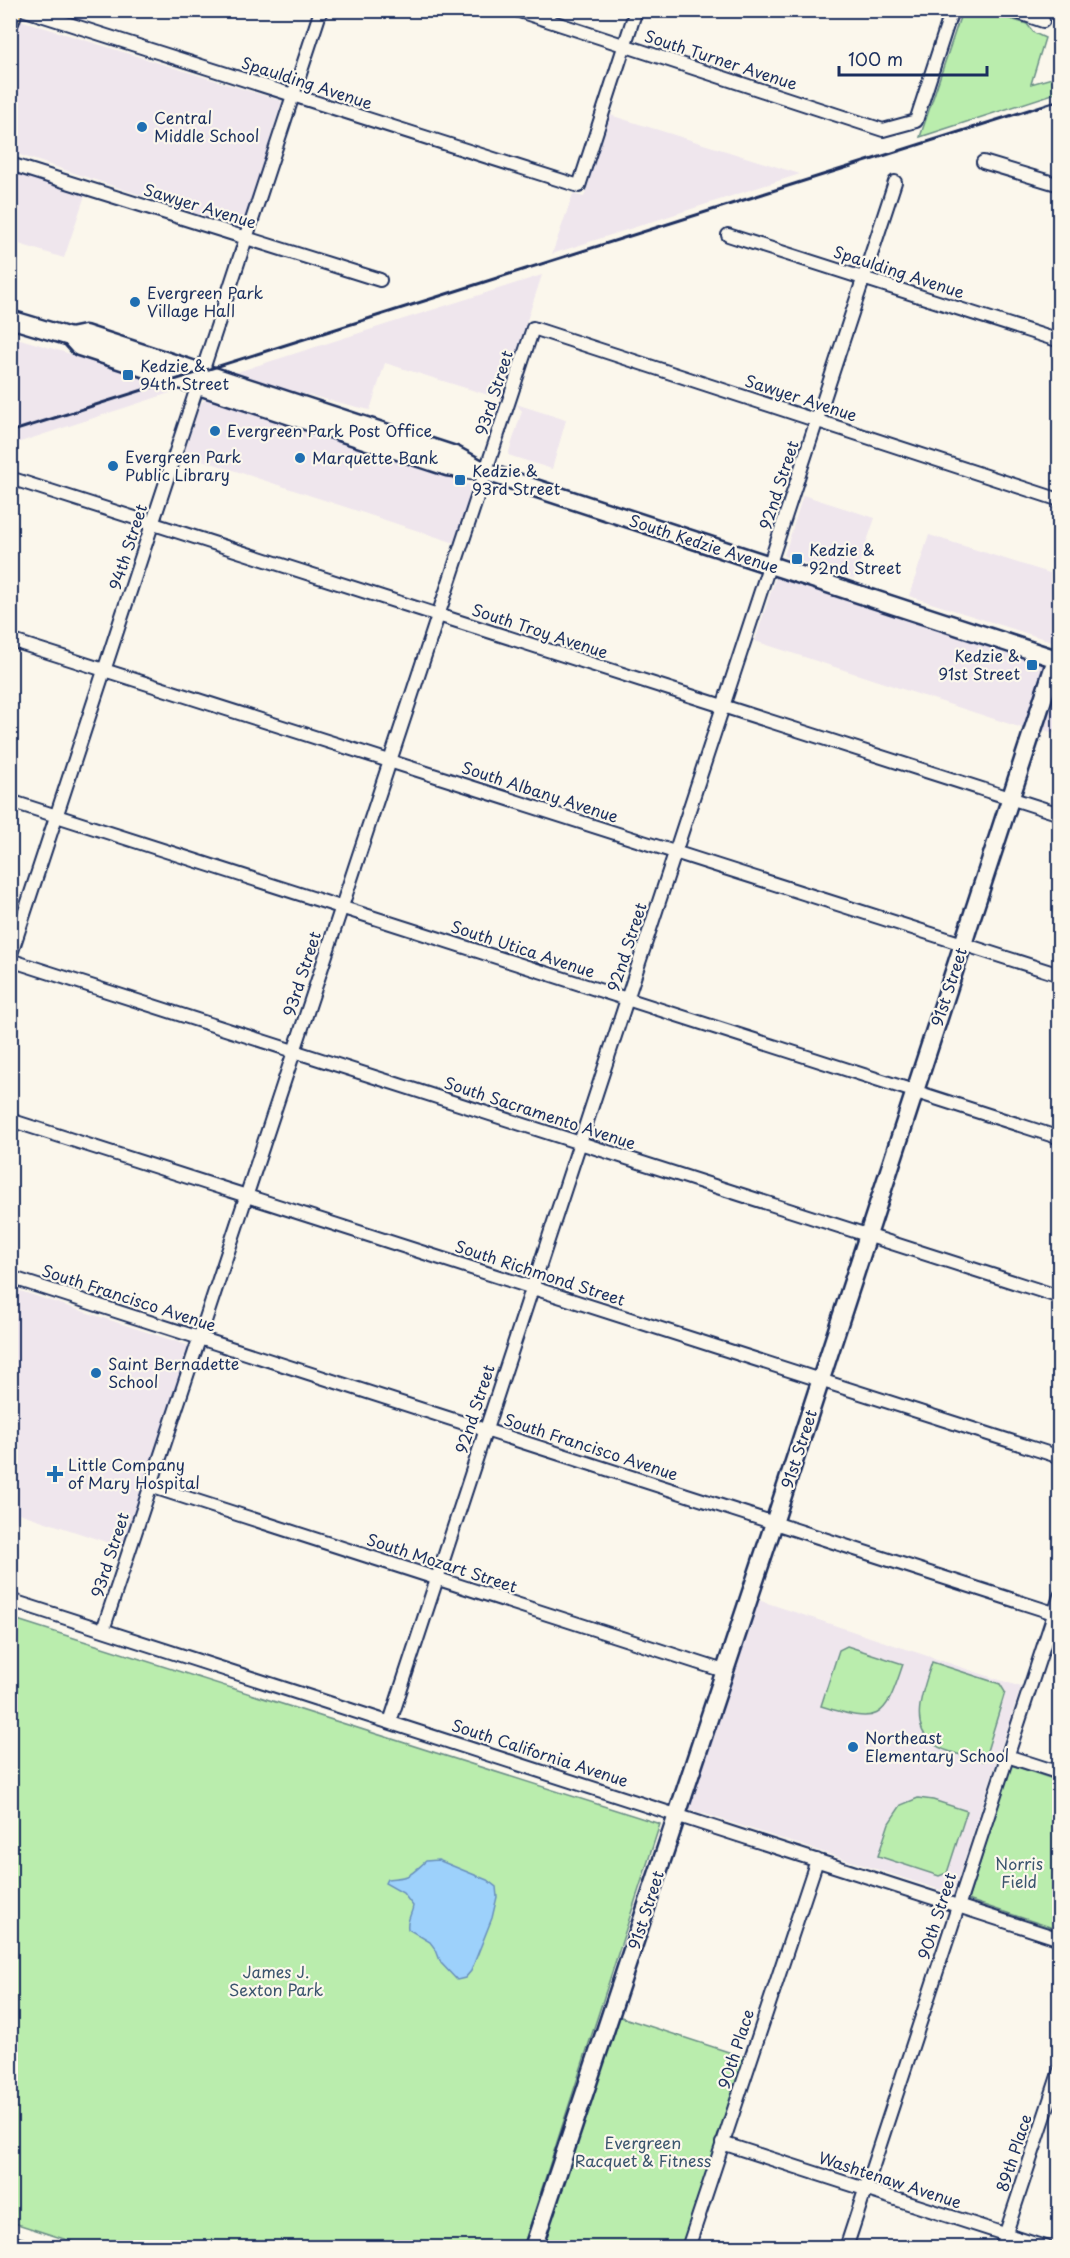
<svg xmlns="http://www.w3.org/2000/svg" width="1070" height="2258" font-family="'Playpen Sans',sans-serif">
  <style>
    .built { fill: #efe6ed }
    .green { fill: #baedad; stroke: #6a8e86; stroke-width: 1.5 }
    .water { fill: #9dd1fb; stroke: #6990bc; stroke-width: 1.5 }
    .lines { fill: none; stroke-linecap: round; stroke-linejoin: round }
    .street-casing { stroke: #1b2f5e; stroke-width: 16 }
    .secondary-casing { stroke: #1b2f5e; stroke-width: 21 }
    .primary-casing { stroke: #1b2f5e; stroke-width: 22 }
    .street { stroke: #fbf7ec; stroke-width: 12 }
    .secondary { stroke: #fbf7ec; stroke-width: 16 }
    .primary { stroke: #ffdd96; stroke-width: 18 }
    .rail { stroke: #1b2f5e; stroke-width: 3 }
    .poi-dot { fill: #1f6fb2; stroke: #fbf7ec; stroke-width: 2 }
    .labels { text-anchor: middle; stroke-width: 4.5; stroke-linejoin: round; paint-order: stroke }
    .street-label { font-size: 16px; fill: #1b2f5e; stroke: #fbf7ec }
    .poi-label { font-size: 16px; fill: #1b2f5e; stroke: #fbf7ec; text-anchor: start }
    .park-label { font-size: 16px; fill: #3b556e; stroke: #fbf7ec }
  </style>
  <rect width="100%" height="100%" fill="#fbf7ec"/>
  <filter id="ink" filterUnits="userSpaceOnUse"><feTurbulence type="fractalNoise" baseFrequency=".0167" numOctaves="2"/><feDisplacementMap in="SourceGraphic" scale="12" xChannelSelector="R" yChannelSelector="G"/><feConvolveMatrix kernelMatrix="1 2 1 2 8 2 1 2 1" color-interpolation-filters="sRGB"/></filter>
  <g filter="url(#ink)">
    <path class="built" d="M46,11H85L82,21Z
      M20,20L282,101L242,229L11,152V51Z
      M610,115L800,174L552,254L573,194L584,197Z
      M11,170L85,195L64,258L13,242L11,248Z
      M542,275L501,399L385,363L370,410L275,387L234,373Z
      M10,336L158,380L171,385L176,391L11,445Z
      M208,397H214L470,485L467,507L455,543L184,454L200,404Z
      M516,404L566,420L552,469L508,455L522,411Z
      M803,495L875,518L854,579L784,556Z
      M929,535L1059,576V624L1054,642L909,596Z
      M776,576L1046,666L1025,729L755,641Z
      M1059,675V735L1042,729Z
      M11,1288L190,1346L124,1548L19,1513L11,1539Z
      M755,1599L1021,1687L953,1894L686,1808Z"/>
    <path class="green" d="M962,11H984L1027,24L1034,33L1045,38L1031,84L1059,76V92L920,137Z
      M11,1618L660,1824L523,2247L92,2248L11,2222Z
      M847,1646L903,1664C884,1722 879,1724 821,1706L839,1650Z
      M932,1662L1000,1684L1005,1692L984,1761C968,1756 944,1753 931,1742C908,1723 925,1685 932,1662Z
      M1011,1765L1059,1781V1930L968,1900Z
      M918,1798L933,1800L967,1811L947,1873L939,1876L878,1856L889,1823L901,1805Z
      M618,2016L744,2057L682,2247L541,2248Z"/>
    <path class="water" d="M438,1860L487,1880L496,1887L497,1897L492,1918L471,1971L465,1978L457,1980L441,1963L436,1950L430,1942L408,1929C406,1921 412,1914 413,1906L403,1893L385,1883L387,1879C411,1877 408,1877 426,1861Z"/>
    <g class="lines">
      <defs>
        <path id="street" d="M25,10L579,186L636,10
          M516,10L883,130L916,121L952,10
          M1011,10L1043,21
          M983,162L1060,185
          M10,164L380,280
          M728,235L1060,341
          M10,478L1060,814
          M10,640L1060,975
          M10,801L1060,1138
          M10,957L321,10
          M10,960L1060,1297
          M10,1120L1060,1457
          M10,1277L1060,1615
          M150,1486L724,1671
          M10,1600L1060,1939
          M103,1630L533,328L1060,500
          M390,1722L895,182
          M1007,1756L1060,1773
          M722,2143L1048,2248
          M688,2248L817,1860
          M846,2248L1060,1596
          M1001,2248L1060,2070"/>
        <path id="secondary" d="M10,319L70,337L85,334L455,455L486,472L1060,660
          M70,337L79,347L447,467L476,471
          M533,2248L774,1523L1056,659"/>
        <path id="primary" d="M10,20L13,10"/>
      </defs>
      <use href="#street" class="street-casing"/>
      <use href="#secondary" class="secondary-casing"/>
      <use href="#primary" class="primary-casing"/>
      <use href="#street" class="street"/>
      <use href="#secondary" class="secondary"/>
      <use href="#primary" class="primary"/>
      <path class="rail" d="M10,432L1060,100
        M10,2235L50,2248"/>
    </g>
  </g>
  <g class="poi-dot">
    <circle cx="142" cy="127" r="6"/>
    <circle cx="135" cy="302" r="6"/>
    <rect x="122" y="369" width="12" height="12" rx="3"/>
    <circle cx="215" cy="431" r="6"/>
    <circle cx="300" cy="458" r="6"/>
    <circle cx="113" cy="466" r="6"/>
    <rect x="454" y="474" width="12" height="12" rx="3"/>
    <rect x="791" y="553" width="12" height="12" rx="3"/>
    <rect x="1026" y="659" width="12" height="12" rx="3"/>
    <circle cx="96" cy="1373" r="6"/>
    <path d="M52 1465h6v6h6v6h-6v6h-6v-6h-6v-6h6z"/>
    <circle cx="853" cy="1747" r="6"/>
  </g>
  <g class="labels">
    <g class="street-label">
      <text transform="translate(721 60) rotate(18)" y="6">South Turner Avenue</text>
      <text transform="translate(307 83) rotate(18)" y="6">Spaulding Avenue</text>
      <text transform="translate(200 206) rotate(17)" y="6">Sawyer Avenue</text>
      <text transform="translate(899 272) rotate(18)" y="6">Spaulding Avenue</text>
      <text transform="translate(494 393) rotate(-72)" y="6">93rd Street</text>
      <text transform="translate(801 398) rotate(18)" y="6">Sawyer Avenue</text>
      <text transform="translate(779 485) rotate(-72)" y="6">92nd Street</text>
      <text transform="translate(704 544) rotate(18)" y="6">South Kedzie Avenue</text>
      <text transform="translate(128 547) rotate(-72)" y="6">94th Street</text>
      <text transform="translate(540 631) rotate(18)" y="6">South Troy Avenue</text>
      <text transform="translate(540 792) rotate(18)" y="6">South Albany Avenue</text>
      <text transform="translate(627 947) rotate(-72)" y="6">92nd Street</text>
      <text transform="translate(523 949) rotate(18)" y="6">South Utica Avenue</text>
      <text transform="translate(302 974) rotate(-72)" y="6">93rd Street</text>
      <text transform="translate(949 987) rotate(-72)" y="6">91st Street</text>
      <text transform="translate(540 1113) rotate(18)" y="6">South Sacramento Avenue</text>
      <text transform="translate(540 1273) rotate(18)" y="6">South Richmond Street</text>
      <text transform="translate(129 1298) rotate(18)" y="6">South Francisco Avenue</text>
      <text transform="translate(475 1409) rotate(-72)" y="6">92nd Street</text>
      <text transform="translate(591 1447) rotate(18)" y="6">South Francisco Avenue</text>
      <text transform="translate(799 1449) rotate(-72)" y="6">91st Street</text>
      <text transform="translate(110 1555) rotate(-72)" y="6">93rd Street</text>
      <text transform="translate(442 1563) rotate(18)" y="6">South Mozart Street</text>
      <text transform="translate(540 1753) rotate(18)" y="6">South California Avenue</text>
      <text transform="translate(646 1910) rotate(-72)" y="6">91st Street</text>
      <text transform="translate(937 1916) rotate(-72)" y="6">90th Street</text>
      <text transform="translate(736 2049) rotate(-72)" y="6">90th Place</text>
      <text transform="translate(1014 2153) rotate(-72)" y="6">89th Place</text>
      <text transform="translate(890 2180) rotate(18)" y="6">Washtenaw Avenue</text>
    </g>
    <g class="poi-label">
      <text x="154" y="124">Central<tspan x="154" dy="18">Middle School</tspan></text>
      <text x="147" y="299">Evergreen Park<tspan x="147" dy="18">Village Hall</tspan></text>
      <text x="140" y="372">Kedzie &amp;<tspan x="140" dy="18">94th Street</tspan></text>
      <text x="227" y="437">Evergreen Park Post Office</text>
      <text x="125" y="463">Evergreen Park<tspan x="125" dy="18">Public Library</tspan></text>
      <text x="312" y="464">Marquette Bank</text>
      <text x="472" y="477">Kedzie &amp;<tspan x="472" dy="18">93rd Street</tspan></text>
      <text x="809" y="556">Kedzie &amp;<tspan x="809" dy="18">92nd Street</tspan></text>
      <text x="1020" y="662" text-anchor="end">Kedzie &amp;<tspan x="1020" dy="18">91st Street</tspan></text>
      <text x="108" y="1370">Saint Bernadette<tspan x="108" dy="18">School</tspan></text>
      <text x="68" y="1471">Little Company<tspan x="68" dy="18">of Mary Hospital</tspan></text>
      <text x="865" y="1744">Northeast<tspan x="865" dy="18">Elementary School</tspan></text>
    </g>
    <g class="park-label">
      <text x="1019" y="1870">Norris<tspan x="1019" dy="18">Field</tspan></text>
      <text x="276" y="1978">James J.<tspan x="276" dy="18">Sexton Park</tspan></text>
      <text x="643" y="2149">Evergreen<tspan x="643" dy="18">Racquet &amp; Fitness</tspan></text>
    </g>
  </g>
  <rect width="1070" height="2258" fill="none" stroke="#fbf7ec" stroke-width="36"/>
  <rect x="18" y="18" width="1034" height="2222" fill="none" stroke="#1b2f5e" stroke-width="2" filter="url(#ink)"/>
  <path d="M839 66v9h148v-9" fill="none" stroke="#1b2f5e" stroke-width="3"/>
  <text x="848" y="66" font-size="18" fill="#1b2f5e" stroke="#fbf7ec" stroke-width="4.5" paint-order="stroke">100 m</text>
</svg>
